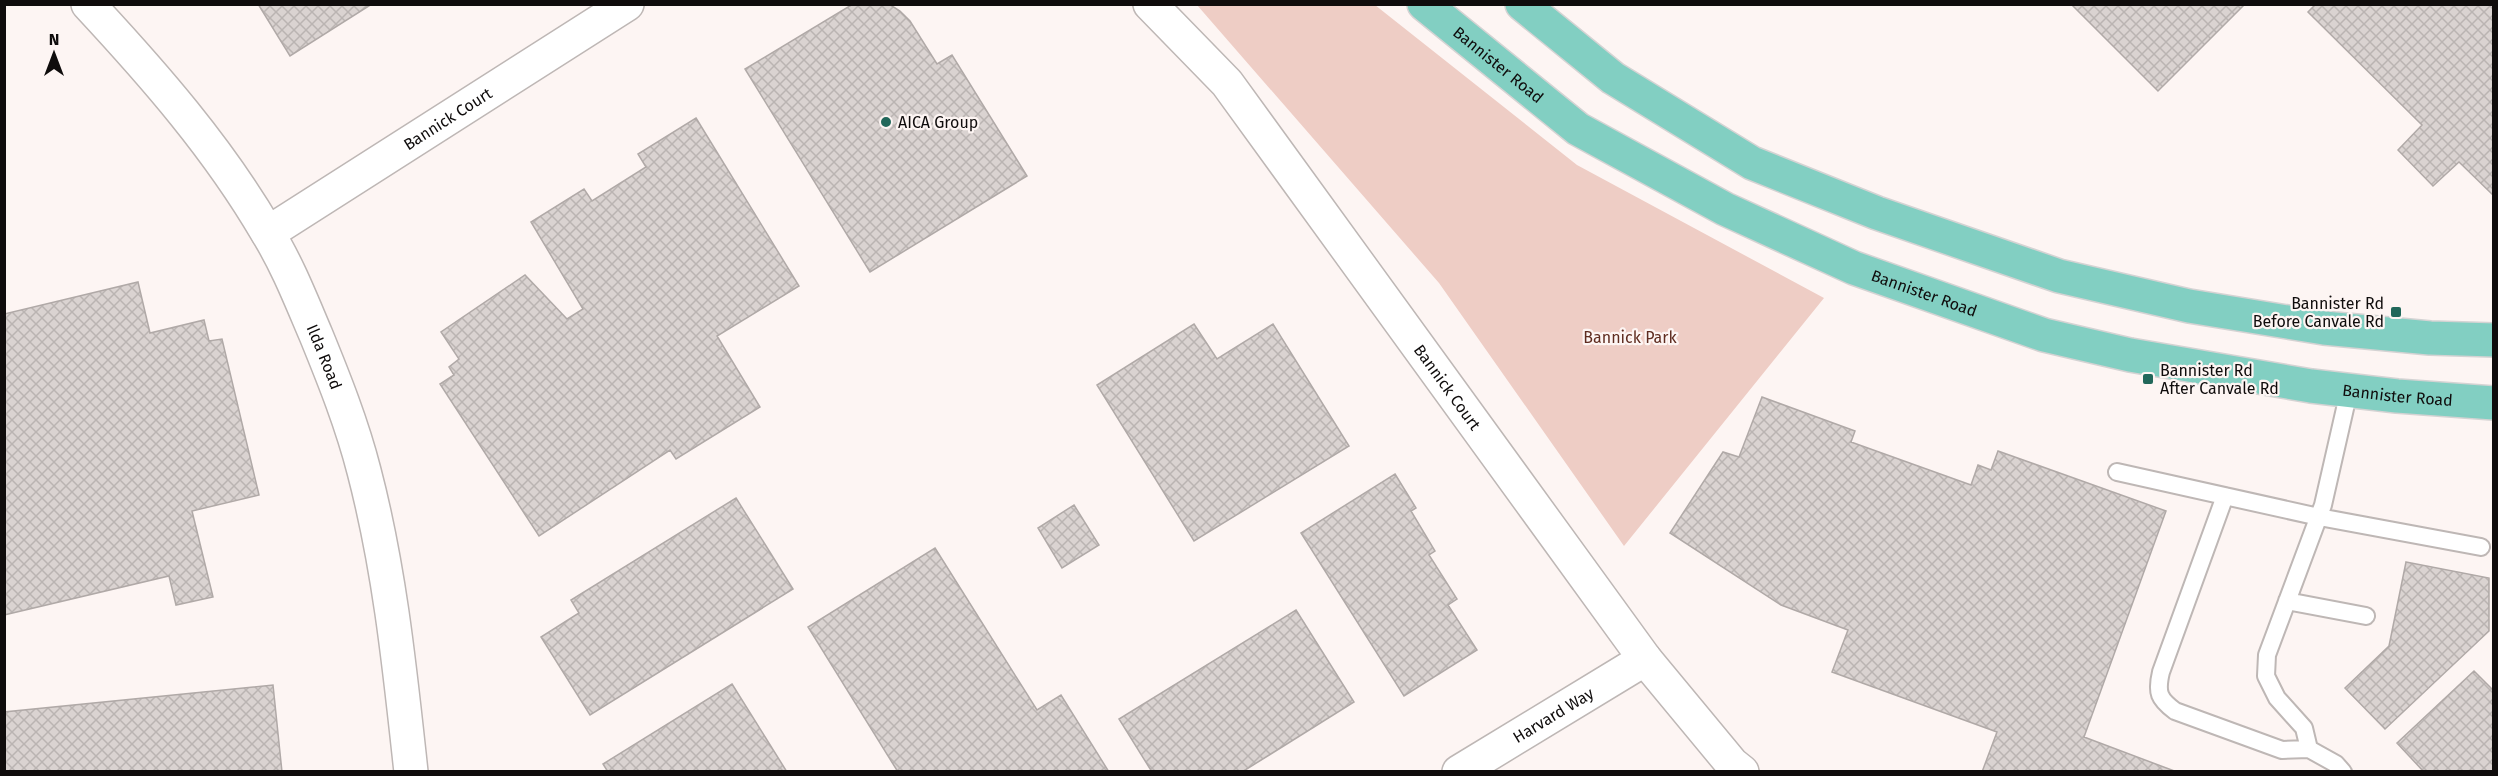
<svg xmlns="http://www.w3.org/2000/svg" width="2498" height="776" font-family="'Fira Sans',sans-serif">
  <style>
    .green { fill: #eecdc5 }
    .building { fill: url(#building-cross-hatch); stroke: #b0a9a7; stroke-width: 1.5 }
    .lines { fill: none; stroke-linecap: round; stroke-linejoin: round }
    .lane-casing { stroke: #beb7b5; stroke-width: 20 }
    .street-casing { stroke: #beb7b5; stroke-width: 36 }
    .primary-casing { stroke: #d4d3d3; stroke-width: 36 }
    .lane { stroke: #fff; stroke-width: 16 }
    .street { stroke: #fff; stroke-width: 33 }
    .primary { stroke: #82cfc2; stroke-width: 33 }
    .poi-dot { fill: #21675a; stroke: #fdf5f3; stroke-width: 2 }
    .labels { text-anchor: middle; stroke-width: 4.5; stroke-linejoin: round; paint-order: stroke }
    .street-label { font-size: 16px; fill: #0f0c0c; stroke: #fdf5f3 }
    .poi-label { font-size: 16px; fill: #0f0c0c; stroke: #fdf5f3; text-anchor: start }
    .park-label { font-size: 16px; fill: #5f2c20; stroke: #fdf5f3 }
  </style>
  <defs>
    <pattern id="building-cross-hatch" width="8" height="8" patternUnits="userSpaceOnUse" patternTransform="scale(1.5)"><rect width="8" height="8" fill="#dad3d1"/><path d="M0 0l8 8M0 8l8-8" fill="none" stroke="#bab4b2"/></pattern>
  </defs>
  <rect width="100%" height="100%" fill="#fdf5f3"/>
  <path class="green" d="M1197,5H1375L1577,165L1824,298L1624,546L1439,283Z"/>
  <path class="building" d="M258,4H372L290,56Z
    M853,4H889L900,11L910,21L937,64L952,55L1027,176L870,272L745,69Z
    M2071,4H2245L2158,91Z
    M2316,4H2494V196L2459,162L2433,186L2398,150L2422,125L2308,12Z
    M696,118L799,286L717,336L760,407L676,459L670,450L539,536L440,384L454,375L449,367L459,359L441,332L525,275L567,319L583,309L531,222L584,189L592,201L646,167L638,154Z
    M138,282L150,333L204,320L209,341L222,339L259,495L192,511L213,597L176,605L169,576L4,615V314Z
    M1194,324L1217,359L1273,324L1349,446L1194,541L1097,385Z
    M1762,397L1855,431L1851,442L1971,485L1978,465L1991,470L1998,451L2166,511L2084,737L2177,772H1982L1997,732L1832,672L1848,630L1781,605L1670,533L1723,452L1739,457Z
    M1395,474L1416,508L1411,511L1435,551L1429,555L1457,599L1448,605L1477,650L1404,696L1301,533Z
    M736,498L793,589L590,715L541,637L579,613L571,600Z
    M1074,505L1099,545L1062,568L1038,528Z
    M935,548L1037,710L1061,695L1109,772H898L808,627Z
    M2406,562L2489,578V631L2385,729L2345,688L2389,646Z
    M1296,610L1354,702L1242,772H1152L1119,719Z
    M2474,671L2494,691V772H2424L2397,743Z
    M732,684L787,772H608L603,764Z
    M273,685L282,772H4V712Z"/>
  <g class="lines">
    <defs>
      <path id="lane" d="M2117,472L2319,517L2481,547
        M2225,496L2161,672C2156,693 2159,699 2175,711L2282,750L2309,749
        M2287,601L2366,616
        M2343,772L2336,764L2309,749L2304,728L2277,698L2266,676L2267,655L2323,505L2349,391"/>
      <g id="street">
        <path id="s1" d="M88,4C154,75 218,148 267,232C287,264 301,300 316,335C334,379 352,424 364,471C390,570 400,671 411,772"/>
        <path id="s2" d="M1150,4L1227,83L1645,659L1732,764L1742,772"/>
        <path id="s3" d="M268,233L627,4"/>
        <path id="s4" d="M1459,772L1645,659"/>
      </g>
      <g id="primary">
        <path id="s5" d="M1424,4L1578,129L1725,209L1854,268L2044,335L2130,355L2311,386L2397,396L2494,403"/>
        <path d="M1522,4L1613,78L1752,163L1877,213L2059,276L2189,306L2324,328L2430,338L2494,340"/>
      </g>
    </defs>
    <use href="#lane" class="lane-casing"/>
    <use href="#street" class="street-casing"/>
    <use href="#primary" class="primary-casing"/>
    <use href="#lane" class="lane"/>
    <use href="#street" class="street"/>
    <use href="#primary" class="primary"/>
  </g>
  <g class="poi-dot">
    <circle cx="886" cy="122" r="6"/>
    <rect x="2390" y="306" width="12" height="12" rx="3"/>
    <rect x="2142" y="373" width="12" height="12" rx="3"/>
  </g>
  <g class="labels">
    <g class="street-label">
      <text dy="6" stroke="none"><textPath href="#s5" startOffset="96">Bannister Road</textPath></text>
      <text dy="6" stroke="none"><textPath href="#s3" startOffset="213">Bannick Court</textPath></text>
      <text dy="6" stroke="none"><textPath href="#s5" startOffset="582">Bannister Road</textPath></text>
      <text dy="6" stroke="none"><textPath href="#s1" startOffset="428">Ilda Road</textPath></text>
      <text dy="6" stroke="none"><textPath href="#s2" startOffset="486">Bannick Court</textPath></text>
      <text dy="6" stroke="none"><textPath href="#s5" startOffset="1068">Bannister Road</textPath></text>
      <text dy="6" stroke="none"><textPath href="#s4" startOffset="110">Harvard Way</textPath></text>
    </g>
    <g class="poi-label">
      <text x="898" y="128">AICA Group</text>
      <text x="2384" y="309" text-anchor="end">Bannister Rd<tspan x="2384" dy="18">Before Canvale Rd</tspan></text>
      <text x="2160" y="376">Bannister Rd<tspan x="2160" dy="18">After Canvale Rd</tspan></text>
    </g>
    <g class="park-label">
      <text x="1630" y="343">Bannick Park</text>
    </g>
  </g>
  <rect width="2498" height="776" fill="none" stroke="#0f0c0c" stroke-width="12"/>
  <g transform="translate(54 54)" stroke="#fdf5f3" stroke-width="4.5" paint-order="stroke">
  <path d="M0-4.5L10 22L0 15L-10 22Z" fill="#0f0c0c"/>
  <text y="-9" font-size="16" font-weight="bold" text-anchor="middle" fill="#0f0c0c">N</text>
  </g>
</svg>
